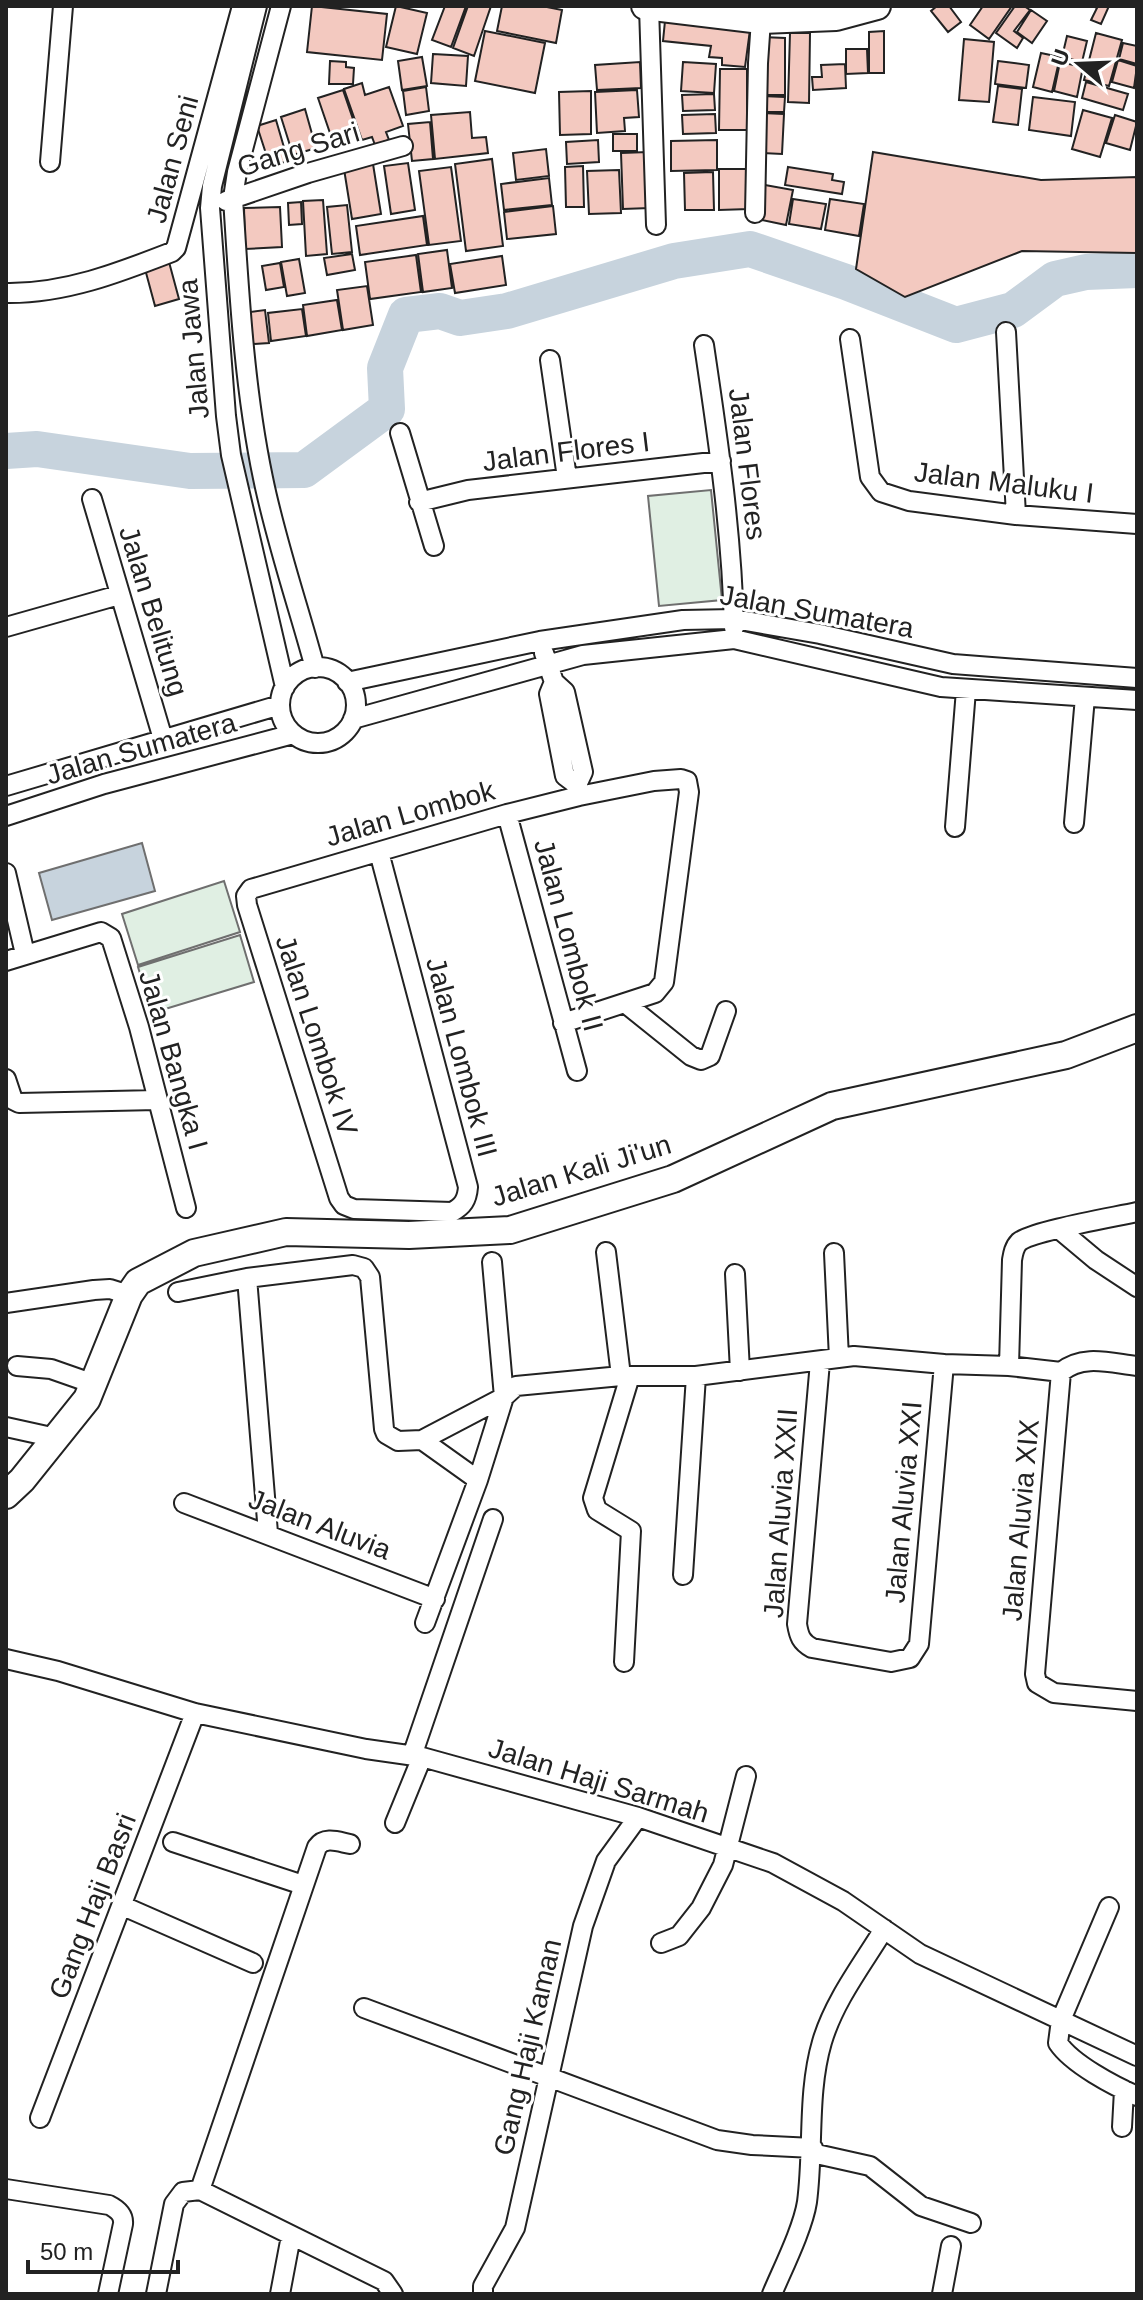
<svg xmlns="http://www.w3.org/2000/svg" width="1143" height="2300" font-family="Helvetica,sans-serif">
  <style>
    .green { fill: #e0efe3; stroke: #6f6f6f; stroke-width: 2 }
    .water { fill: #c7d3dd; stroke: #6f6f6f; stroke-width: 2 }
    .lines { fill: none; stroke-linecap: round; stroke-linejoin: round }
    .river { stroke: #c7d3dd; stroke-width: 36 }
    .building { fill: #f3c9c0; stroke: #222; stroke-width: 2 }
    .street-casing { stroke: #222; stroke-width: 22 }
    .secondary-casing { stroke: #222; stroke-width: 30 }
    .street { stroke: #fff; stroke-width: 18 }
    .secondary { stroke: #fff; stroke-width: 26 }
    .labels { text-anchor: middle; stroke-width: 6; stroke-linejoin: round; paint-order: stroke }
    .street-label { font-size: 28px; fill: #222; stroke: #fff }
  </style>
  <rect width="100%" height="100%" fill="#fff"/>
  <path class="green" d="M711,490L722,600L659,606L648,496Z
    M224,881L240,932L138,965L122,914Z
    M240,935L254,982L152,1013L138,967Z"/>
  <path class="water" d="M142,843L155,891L52,920L39,873Z"/>
  <g class="lines">
    <path class="river" d="M6,451L37,449L190,471L304,470L387,409L385,368L406,315L440,311L460,318L507,311L674,261L750,249L846,282L956,325L1013,310L1055,279L1086,272L1137,270"/>
  </g>
  <path class="building" d="M312,6L387,14L382,60L307,52Z
    M396,6L427,13L417,54L386,47Z
    M445,6H466L451,47L432,40Z
    M468,6H491L474,56L453,48Z
    M502,6H542L562,10L556,43L497,31Z
    M937,6H949L961,22L948,32L931,11Z
    M983,6H1012L989,39L970,25Z
    M1015,6H1024L1030,10L1014,31L1023,38L1017,48L996,33Z
    M1093,6H1109L1101,24L1091,20L1097,8Z
    M1031,10L1047,21L1032,43L1017,32Z
    M665,21L750,30L745,67L722,65V58L709,57L711,46L663,41Z
    M485,31L545,43L535,93L475,81Z
    M884,31V73H869V32Z
    M790,33H810L809,103L788,102Z
    M1096,33L1122,40L1109,86L1084,80Z
    M1067,36L1087,41L1082,62L1062,57Z
    M761,37L785,38V95H760Z
    M964,39L994,42L989,102L959,100Z
    M1123,43L1137,46V64L1119,59Z
    M846,49H867L868,73L846,74Z
    M1041,53L1060,57L1052,92L1033,87Z
    M433,54L468,56L466,86L431,83Z
    M422,57L427,86L402,90L398,61Z
    M1118,60L1137,66L1134,88L1112,82Z
    M330,61L346,62V67L354,68L353,84H329Z
    M998,61L1029,65L1026,88L995,84Z
    M640,62L641,88L597,90L595,65Z
    M683,62L716,64L714,93L681,91Z
    M1060,62L1083,67L1077,97L1054,91Z
    M845,64L846,88L813,90L812,77H822L821,65Z
    M720,69H747V130H719Z
    M1086,82L1128,94L1123,110L1082,98Z
    M362,83L365,95L389,87L403,126L386,132L389,140L375,145L372,137L362,140L344,89Z
    M998,86L1022,89L1018,125L993,122Z
    M426,87L429,111L406,115L403,91Z
    M343,90L356,128L331,136L318,98Z
    M637,90L639,117L624,118L625,131L597,133L595,92Z
    M591,91V134L560,135L559,92Z
    M714,94L715,110L683,111L682,95Z
    M760,96L785,97L784,112H760Z
    M1033,97L1075,102L1071,136L1029,130Z
    M305,109L316,148L293,155L281,117Z
    M1083,110L1112,118L1100,157L1072,149Z
    M470,112L472,138L486,137L488,153L435,159L431,115Z
    M761,113L784,114L782,154L760,153Z
    M715,114L716,133L683,134L682,115Z
    M1115,115L1137,122L1130,150L1106,143Z
    M276,120L288,161L270,166L257,126Z
    M430,122L433,159L412,161L408,124Z
    M613,134H637V151H613Z
    M598,140L599,162L567,164L566,142Z
    M717,140V170L671,171V141Z
    M546,149L549,176L516,180L513,153Z
    M648,152L650,208L623,209L621,153Z
    M873,152L1041,180L1137,177V253L1022,251L905,297L856,269Z
    M492,159L503,246L466,251L455,164Z
    M408,163L415,210L391,214L384,166Z
    M373,164L381,214L352,219L344,169Z
    M583,166L584,207H566L565,167Z
    M451,167L461,241L429,245L419,171Z
    M788,167L833,174L832,180L844,182L842,194L785,185Z
    M719,169H749V209L719,210Z
    M619,170L621,213L589,214L587,171Z
    M713,172L714,210H685L684,173Z
    M549,178L552,205L504,210L501,184Z
    M765,185L793,190L786,225L757,219Z
    M793,199L826,204L821,229L789,224Z
    M830,199L864,204L859,236L825,230Z
    M323,200L327,254L306,256L303,201Z
    M301,202L302,224L289,225L288,203Z
    M347,205L352,252L332,254L327,207Z
    M553,206L556,234L507,239L504,212Z
    M280,207L282,247L245,249L244,208Z
    M423,216L427,245L360,255L356,226Z
    M447,250L452,288L423,292L418,254Z
    M352,254L355,270L327,275L324,258Z
    M416,255L421,292L370,299L365,262Z
    M502,256L506,285L455,293L450,264Z
    M299,259L305,293L287,296L281,262Z
    M169,262L179,299L155,306L145,269Z
    M280,263L284,287L266,290L262,266Z
    M367,286L373,325L343,330L337,290Z
    M337,300L342,330L307,336L303,305Z
    M302,309L306,336L271,341L268,313Z
    M265,310L269,343L253,344L250,312Z"/>
  <g class="lines">
    <defs>
      <path id="street" d="M257,6L212,186L210,208L226,416L231,455L285,687
        M281,6L237,172L233,198C239,291 244,387 263,478C276,542 298,605 315,668
        M649,7L656,225
        M50,162L63,6
        M226,201L308,173L403,146
        M755,213L758,63L761,20
        M6,293C64,294 118,273 172,252L176,248L242,6
        M1006,332L1016,515
        M850,339L870,477L881,492L909,501L1016,515L1137,524
        M704,345C718,439 732,533 734,628
        M550,360L567,478
        M400,433L434,546
        M92,499L163,739
        M419,502L468,490L721,461
        M6,627L119,595
        M544,653L554,682L565,692L583,772L577,785L579,796
        M280 705a38 38 0 1 1 76 0a38 38 0 1 1-76 0Z
        M347,682L540,641L683,620L734,619L820,634L953,664L1137,678
        M554,682L549,694L565,776L577,785
        M353,719L583,655L734,639L941,687L1137,700
        M6,786L280,705
        M507,814L577,1071
        M6,816L104,784L293,734
        M1074,823L1085,697
        M955,827L966,690
        M379,852L468,1187C467,1200 463,1206 452,1212L354,1209L344,1205L339,1198L247,905L246,896L251,889L507,814L579,796L654,781L681,779L687,781L689,792L664,982L655,993L563,1023
        M6,873L25,954
        M6,961L101,932L111,938L139,1027L186,1208
        M625,1003L691,1056L701,1060L710,1056L726,1011
        M6,1079L13,1100
        M13,1100L19,1103L157,1100
        M1059,1229L1096,1260L1137,1287
        M606,1252L621,1376
        M834,1253L839,1358
        M735,1274L740,1371
        M247,1278L268,1533
        M178,1292L247,1278L353,1265L364,1268L370,1277L384,1429L386,1434L398,1441L422,1440L504,1397L516,1386L621,1376H696L854,1356L944,1364L1009,1366L1061,1372C1083,1354 1110,1363 1137,1366
        M6,1303L94,1290L110,1289L129,1295
        M820,1362L797,1624C799,1636 801,1642 812,1648L891,1662L910,1658L919,1644L944,1364
        M17,1366L51,1369L91,1383
        M1009,1366L1012,1260C1013,1254 1014,1247 1019,1242C1032,1231 1115,1217 1137,1212
        M1061,1372L1035,1674L1037,1683L1054,1693L1137,1701
        M6,1427L56,1438
        M422,1440L478,1480
        M184,1503L435,1599
        M683,1575L696,1376
        M425,1623L478,1480L504,1397L492,1262
        M6,1659L58,1671L195,1713L366,1749L422,1757L638,1817L773,1863L843,1901L920,1954L1137,2056
        M624,1662L631,1531L597,1510L593,1498L630,1376
        M412,1756L493,1519
        M395,1823L422,1757
        M173,1842L303,1885
        M123,1906L253,1963
        M1109,1907L1061,2020L1058,2043C1072,2064 1114,2086 1137,2096
        M661,1943L679,1936L701,1908L723,1865L746,1776
        M364,2008L717,2140L752,2145L813,2148
        M40,2118L195,1713
        M1122,2127L1124,2090
        M812,2153L870,2166L921,2206L971,2223
        M6,2189L109,2205C117,2209 124,2214 123,2224L108,2294
        M200,2190L317,1847C325,1836 339,1842 350,1844
        M156,2294L174,2204L183,2192L200,2190L384,2281L393,2294
        M280,2294L291,2236
        M483,2294V2286L515,2228L583,1926L606,1861L638,1817
        M772,2294C783,2268 803,2228 807,2202C814,2149 807,2093 822,2042C834,2001 862,1965 884,1929
        M942,2294L951,2246"/>
      <path id="secondary" d="M645,6L761,20L836,17L877,6
        M6,1495L22,1480L87,1399L129,1295L138,1282L194,1253L286,1232L409,1235L510,1230L673,1179L832,1106L1066,1055L1137,1028"/>
    </defs>
    <use href="#street" class="street-casing"/>
    <use href="#secondary" class="secondary-casing"/>
    <use href="#street" class="street"/>
    <use href="#secondary" class="secondary"/>
  </g>
  <g class="labels">
    <g class="street-label">
      <text transform="translate(298 149) rotate(-17)" y="10">Gang Sari</text>
      <text transform="translate(172 159) rotate(-75)" y="10">Jalan Seni</text>
      <text transform="translate(193 349) rotate(-95)" y="10">Jalan Jawa</text>
      <text transform="translate(566 451) rotate(-7)" y="10">Jalan Flores I</text>
      <text transform="translate(748 464) rotate(83)" y="10">Jalan Flores</text>
      <text transform="translate(1004 482) rotate(7)" y="10">Jalan Maluku I</text>
      <text transform="translate(154 611) rotate(73)" y="10">Jalan Belitung</text>
      <text transform="translate(817 611) rotate(10)" y="10">Jalan Sumatera</text>
      <text transform="translate(141 748) rotate(-16)" y="10">Jalan Sumatera</text>
      <text transform="translate(410 813) rotate(-16)" y="10">Jalan Lombok</text>
      <text transform="translate(569 935) rotate(75)" y="10">Jalan Lombok II</text>
      <text transform="translate(317 1035) rotate(72)" y="10">Jalan Lombok IV</text>
      <text transform="translate(462 1057) rotate(75)" y="10">Jalan Lombok III</text>
      <text transform="translate(174 1060) rotate(74)" y="10">Jalan Bangka I</text>
      <text transform="translate(581 1170) rotate(-17)" y="10">Jalan Kali Ji'un</text>
      <text transform="translate(903 1502) rotate(-85)" y="10">Jalan Aluvia XXI</text>
      <text transform="translate(780 1513) rotate(-86)" y="10">Jalan Aluvia XXII</text>
      <text transform="translate(1020 1520) rotate(-85)" y="10">Jalan Aluvia XIX</text>
      <text transform="translate(320 1524) rotate(21)" y="10">Jalan Aluvia</text>
      <text transform="translate(599 1780) rotate(17)" y="10">Jalan Haji Sarmah</text>
      <text transform="translate(92 1906) rotate(-69)" y="10">Gang Haji Basri</text>
      <text transform="translate(527 2047) rotate(-77)" y="10">Gang Haji Kaman</text>
    </g>
  </g>
  <rect width="1143" height="2300" fill="none" stroke="#222222" stroke-width="16"/>
  <g transform="translate(1079 64) rotate(289)" stroke="#ffffff" stroke-width="6" paint-order="stroke">
  <path d="M0-6L14 30L0 20L-14 30Z" fill="#222222"/>
  <text y="-12" font-size="22" font-weight="bold" text-anchor="middle" fill="#222222">U</text>
  </g>
  <path d="M28 2260v12h150v-12" fill="none" stroke="#222222" stroke-width="4"/>
  <text x="40" y="2260" font-size="24" fill="#222222" stroke="#ffffff" stroke-width="6" paint-order="stroke">50 m</text>
</svg>
